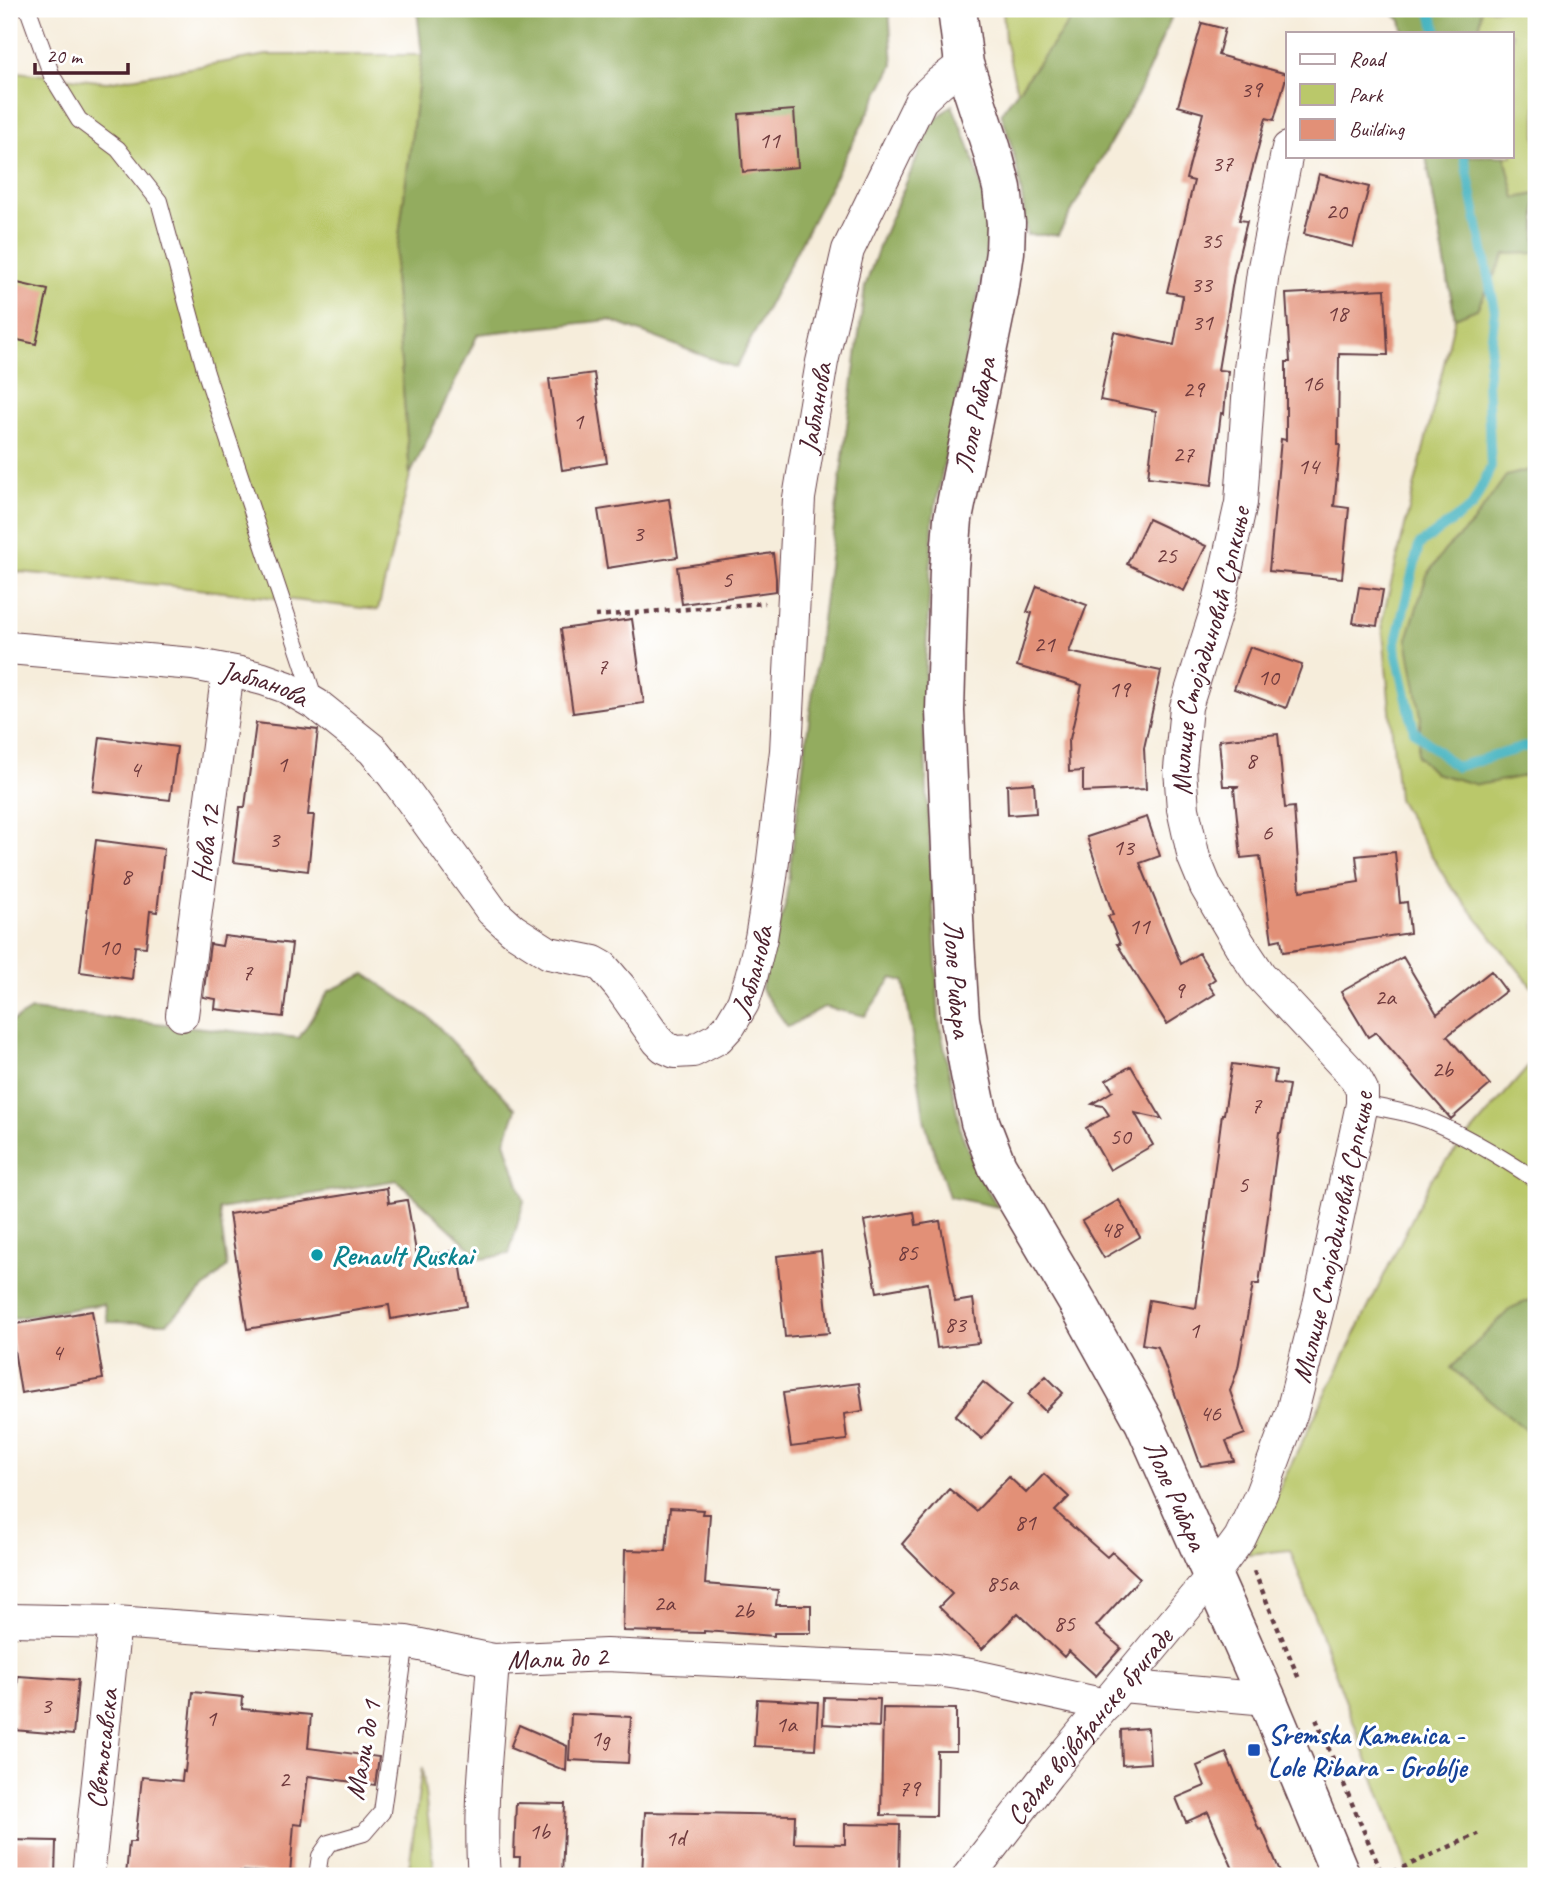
<svg xmlns="http://www.w3.org/2000/svg" width="1545" height="1885" font-family="Caveat,sans-serif">
  <style>
    .green { fill: #bac86a; stroke: #82744a; stroke-width: 2 }
    .forest { fill: #93ac5e; stroke: #6e6644; stroke-width: 2 }
    .lines { fill: none; stroke-linecap: round; stroke-linejoin: round }
    .stream { stroke: #45b3c0; stroke-width: 10 }
    .building { fill: #e29077 }
    .lane-casing { stroke: #643e45; stroke-width: 18 }
    .street-casing { stroke: #643e45; stroke-width: 34 }
    .secondary-casing { stroke: #643e45; stroke-width: 41 }
    .path { stroke: #643e45; stroke-width: 4.5; stroke-dasharray: 5 5; stroke-linecap: butt }
    .lane { stroke: #fff; stroke-width: 16 }
    .street { stroke: #fff; stroke-width: 32 }
    .secondary { stroke: #fff; stroke-width: 38 }
    .culture-dot { fill: #0f9aa8; stroke: #fff; stroke-width: 2.5 }
    .transit-dot { fill: #1a4fb4; stroke: #fff; stroke-width: 2.5 }
    .labels { text-anchor: middle; stroke-width: 6; stroke-linejoin: round; paint-order: stroke }
    .number-label { font-size: 24px; fill: #703b3e }
    .street-label { font-size: 28px; fill: #4a1f2b; stroke: #fff }
    .culture-label { font-size: 28px; font-weight: bold; fill: #0d838f; stroke: #fff; text-anchor: start }
    .transit-label { font-size: 28px; font-weight: bold; fill: #164399; stroke: #fff; text-anchor: start }
  </style>
  <rect width="100%" height="100%" fill="#fff"/>
  <filter id="ink" filterUnits="userSpaceOnUse"><feTurbulence type="fractalNoise" baseFrequency=".0143" numOctaves="2"/><feDisplacementMap in="SourceGraphic" scale="14" xChannelSelector="R" yChannelSelector="G"/><feConvolveMatrix kernelMatrix="1 2 1 2 8 2 1 2 1" color-interpolation-filters="sRGB"/></filter>
  <filter id="wash" filterUnits="userSpaceOnUse"><feTurbulence type="fractalNoise" baseFrequency=".00686" numOctaves="4" result="noise"/><feDisplacementMap in="SourceGraphic" scale="28" xChannelSelector="R" yChannelSelector="G"/><feGaussianBlur stdDeviation="1.57" result="paint"/><feColorMatrix in="noise" values="0 0 0 0 0 0 0 0 0 0 0 0 0 0 0 0 0 1.4 0 .05"/><feComposite in="paint" operator="in"/></filter>
  <g filter="url(#wash)">
    <rect width="100%" height="100%" fill="#f6eddb"/>
    <path class="green" d="M1003,9H1115L1017,91L1005,40Z
      M1387,9H1521L1536,68V992L1447,881L1398,799L1382,621L1455,318L1426,156H1512V33H1404L1401,20Z
      M267,55H422L394,276L410,475L378,610L172,586L9,571V71L107,82Z
      M1536,1058V1876H1410L1290,1550L1247,1554L1432,1178Z
      M422,1767L435,1876H408Z"/>
    <path class="forest" d="M417,9H889L893,65L736,368L609,320L478,334L410,475L394,276L422,55Z
      M1079,9H1175L1138,94L1058,235H1027C1022,190 1016,155 1001,113Z
      M1387,9H1481L1479,33H1404L1401,20Z
      M952,105C968,143 984,180 987,222C988,233 986,244 986,255L933,518L923,714L939,1021L961,1132L979,1176L998,1207L949,1197L925,1123L904,981L892,978L865,1016L824,1007L788,1027L761,989L785,906L865,287L881,241L932,123Z
      M1426,156H1505L1515,198L1536,194V253L1505,254L1477,309L1455,318Z
      M1536,468V774L1478,785L1434,773L1417,756L1421,716L1407,639L1427,575L1445,550L1471,525L1506,476Z
      M365,974L430,1018L516,1109L505,1141L524,1201L509,1254L482,1259L397,1180L219,1209L227,1267L167,1323L108,1322L104,1304L9,1319V1023L31,1010L299,1038L329,991Z
      M1536,1297V1438L1451,1368L1511,1308Z"/>
    <g class="lines">
      <path class="stream" d="M1430,9L1437,33
        M1464,156L1495,310L1487,381L1491,467L1472,507L1419,545L1395,646L1414,731L1456,767L1528,746L1536,747"/>
    </g>
    <g id="blocks">
      <path class="building" d="M1202,23L1225,29L1218,55L1287,74L1274,120L1266,118L1239,220L1247,221L1234,275L1218,370L1228,371L1224,414L1221,413L1212,485L1148,477L1156,411L1100,400L1114,332L1174,345L1183,295L1167,292L1194,181L1186,179L1203,113L1178,106Z
        M794,110L798,167L743,172L739,114Z
        M1319,174L1369,187L1353,247L1304,234Z
        M9,281L48,290L36,344L9,338Z
        M1385,289L1388,355L1339,354L1338,445H1340L1334,506L1349,508L1342,578L1269,571L1281,439L1286,440V362H1290L1286,294Z
        M594,373L607,463L562,470L549,379Z
        M669,499L678,557L607,568L598,510Z
        M1148,519L1206,546L1184,591L1127,564Z
        M773,553L776,578V591L682,604L677,567Z
        M1037,586L1087,605L1069,652L1161,671L1144,748L1146,789L1083,792V771L1069,772L1068,740L1070,739L1082,685L1017,666L1032,613L1027,612Z
        M1359,587L1383,590L1377,626L1353,623Z
        M632,619L644,703L573,713L561,629Z
        M1250,647L1302,665L1286,708L1234,689Z
        M256,723L318,730L308,815H314L308,871L233,862L240,807H245Z
        M1278,734L1285,808L1294,807L1300,891L1359,882L1356,856L1395,852L1400,903L1407,902L1410,933L1283,952L1281,939L1272,941L1260,856L1241,858L1234,788L1239,786H1223L1219,740Z
        M100,737L177,747L170,800L93,791Z
        M1034,783L1036,813L1008,815L1007,785Z
        M1147,817L1160,856L1140,863L1181,964L1199,953L1215,979L1208,984L1215,994L1167,1024L1117,944H1120L1108,916L1113,915L1087,837Z
        M96,840L164,849L157,912L150,911L146,947L135,946L132,979L80,972Z
        M224,936L292,944L283,1017L215,1009L216,999L203,997L210,944L222,946Z
        M1403,957L1437,1014L1491,971L1506,991L1447,1036L1490,1085L1451,1119L1376,1032L1368,1037L1341,992Z
        M1232,1064L1276,1070L1274,1083L1289,1085L1281,1133H1279L1259,1284H1253L1238,1368L1230,1391L1245,1434L1226,1441L1234,1461L1201,1466L1158,1347L1142,1344L1149,1300L1196,1308L1222,1114H1224Z
        M1131,1066L1162,1119L1135,1113L1153,1145L1110,1170L1086,1128L1109,1115L1103,1106L1092,1104L1113,1091L1106,1080Z
        M387,1188L389,1203L407,1200L417,1257L458,1250L467,1306L391,1319L389,1305L247,1329L229,1214Z
        M1119,1200L1140,1237L1104,1258L1082,1221Z
        M914,1212L916,1225L940,1221L955,1302L973,1299L979,1343L937,1348L928,1283L877,1292L864,1221Z
        M821,1251L829,1333L785,1337L777,1256Z
        M92,1311L103,1379L21,1393L10,1325Z
        M1046,1376L1063,1393L1045,1411L1028,1394Z
        M983,1382L1011,1405L982,1439L955,1416Z
        M859,1383L863,1411L844,1414L847,1440L791,1447L783,1393Z
        M1044,1474L1069,1497L1055,1511L1107,1557L1112,1552L1140,1578L1096,1626L1121,1648L1096,1676L1069,1651L1064,1657L1018,1613L982,1649L939,1607L952,1594L902,1544L949,1489L976,1511L1009,1477L1026,1493Z
        M670,1508L703,1510L702,1514H710L705,1584L778,1590L776,1605H811V1633H774V1636L704,1631V1633L623,1631L625,1550L666,1551Z
        M18,1676L78,1680L73,1735L14,1730Z
        M193,1692L243,1697L242,1709L311,1715L308,1748L379,1757L375,1785L308,1776L302,1825L294,1824L290,1874L240,1871L239,1876H126L129,1842H135L142,1777L182,1781L183,1771L185,1772Z
        M824,1697L880,1699L879,1727L823,1724Z
        M757,1699L818,1702L815,1749L754,1746Z
        M883,1708L956,1709V1751H937L936,1816L881,1815Z
        M571,1714L631,1717L628,1763L569,1760Z
        M519,1725L567,1746L566,1771L510,1748Z
        M1148,1728L1150,1763L1122,1765L1121,1730Z
        M1226,1753L1259,1830L1262,1829L1282,1876H1236L1208,1812L1186,1822L1176,1798L1205,1786L1197,1766Z
        M516,1803L565,1804L562,1876H519L520,1857H514Z
        M645,1812L795,1815L794,1843L845,1844V1824L900,1825L899,1874L823,1872V1876H642Z
        M9,1840L56,1841L55,1876H9Z"/>
    </g>
  </g>
  <g filter="url(#ink)">
    <use href="#blocks" fill-opacity="0" stroke="#643e45" stroke-width="2"/>
    <g class="lines">
      <defs>
        <path id="lane" d="M28,9L52,76L79,120L118,149L159,201L206,373L316,703
          M1362,1104C1385,1109 1410,1112 1431,1121C1468,1137 1503,1158 1536,1180
          M317,1876L320,1856L329,1843L364,1833L382,1812L406,1642"/>
        <g id="street">
          <path id="s1" d="M9,648L193,664L240,673L263,679L286,687L317,705L373,750L394,776L492,911L513,930L549,953L594,962L603,967L620,987L658,1041L664,1047L675,1052L693,1051L718,1038L730,1025L743,1003L751,978L761,938L771,877L786,751L799,498L822,362L848,250L921,100L939,83L964,64"/>
          <path id="s2" d="M182,1015L228,671"/>
          <path id="s3" d="M9,1620L115,1622L406,1642L493,1660L606,1655L937,1670L971,1675L1106,1705"/>
          <path d="M1122,1686L1267,1699"/>
          <path id="s4" d="M88,1876L115,1622"/>
          <path d="M484,1876C478,1807 489,1730 493,1660"/>
          <path id="s5" d="M969,1876L1048,1774L1212,1576L1240,1538L1261,1494L1292,1412L1319,1305L1362,1104V1090L1355,1077L1260,975L1240,945L1206,887L1194,858L1183,809L1180,769L1186,707L1219,602L1241,503L1250,369L1263,272L1288,148"/>
        </g>
        <g id="secondary">
          <path id="s6" d="M957,9L964,64L992,150L1002,188L1006,223L1005,252L999,293L953,519L949,569L945,711L955,941L960,1019L970,1074L980,1122L997,1166L1079,1305L1144,1422L1267,1699L1341,1876"/>
        </g>
      </defs>
      <use href="#lane" class="lane-casing"/>
      <use href="#street" class="street-casing"/>
      <use href="#secondary" class="secondary-casing"/>
      <path class="path" d="M595,616L765,603
        M1254,1571L1299,1679
        M1316,1719L1383,1876
        M1384,1876L1478,1834"/>
      <use href="#lane" class="lane"/>
      <use href="#street" class="street"/>
      <use href="#secondary" class="secondary"/>
    </g>
  </g>
  <circle class="culture-dot" cx="317" cy="1255" r="7"/>
  <rect class="transit-dot" x="1247" y="1743" width="14" height="14" rx="3.5"/>
  <g class="labels">
    <g class="number-label">
      <text x="1251" y="97">39</text>
      <text x="769" y="148">11</text>
      <text x="1222" y="171">37</text>
      <text x="1336" y="219">20</text>
      <text x="1211" y="248">35</text>
      <text x="1201" y="292">33</text>
      <text x="1337" y="321">18</text>
      <text x="1202" y="330">31</text>
      <text x="1312" y="391">16</text>
      <text x="1193" y="397">29</text>
      <text x="578" y="429">1</text>
      <text x="1183" y="462">27</text>
      <text x="1308" y="474">14</text>
      <text x="638" y="541">3</text>
      <text x="1166" y="563">25</text>
      <text x="727" y="587">5</text>
      <text x="1044" y="652">21</text>
      <text x="602" y="674">7</text>
      <text x="1268" y="685">10</text>
      <text x="1119" y="697">19</text>
      <text x="1251" y="768">8</text>
      <text x="282" y="772">1</text>
      <text x="135" y="777">4</text>
      <text x="1267" y="840">6</text>
      <text x="274" y="847">3</text>
      <text x="1123" y="855">13</text>
      <text x="126" y="884">8</text>
      <text x="1139" y="934">11</text>
      <text x="109" y="955">10</text>
      <text x="247" y="980">7</text>
      <text x="1179" y="998">9</text>
      <text x="1385" y="1005">2a</text>
      <text x="1442" y="1077">2b</text>
      <text x="1256" y="1113">7</text>
      <text x="1120" y="1144">50</text>
      <text x="1243" y="1192">5</text>
      <text x="1111" y="1237">48</text>
      <text x="907" y="1260">85</text>
      <text x="955" y="1332">83</text>
      <text x="1194" y="1338">1</text>
      <text x="57" y="1360">4</text>
      <text x="1210" y="1421">46</text>
      <text x="1025" y="1530">81</text>
      <text x="1002" y="1591">85a</text>
      <text x="664" y="1611">2a</text>
      <text x="743" y="1618">2b</text>
      <text x="1064" y="1631">85</text>
      <text x="46" y="1713">3</text>
      <text x="211" y="1726">1</text>
      <text x="786" y="1732">1a</text>
      <text x="600" y="1746">1g</text>
      <text x="284" y="1787">2</text>
      <text x="909" y="1796">79</text>
      <text x="539" y="1839">1b</text>
      <text x="675" y="1846">1d</text>
    </g>
    <g class="street-label">
      <text dy="10" stroke="none"><textPath href="#s1" startOffset="1519">Јабланова</textPath></text>
      <text transform="translate(974 415) rotate(-78)" y="10">Лоле Рибара</text>
      <text dy="10" stroke="none"><textPath href="#s5" startOffset="1400">Милице Стојадиновић Српкиње</textPath></text>
      <text dy="10" stroke="none"><textPath href="#s1" startOffset="259">Јабланова</textPath></text>
      <text dy="10" stroke="none"><textPath href="#s2" startOffset="173">Нова 12</textPath></text>
      <text dy="10" stroke="none"><textPath href="#s1" startOffset="952">Јабланова</textPath></text>
      <text dy="10" stroke="none"><textPath href="#s6" startOffset="982">Лоле Рибара</textPath></text>
      <text dy="10" stroke="none"><textPath href="#s5" startOffset="749">Милице Стојадиновић Српкиње</textPath></text>
      <text dy="10" stroke="none"><textPath href="#s6" startOffset="1549">Лоле Рибара</textPath></text>
      <text dy="10" stroke="none"><textPath href="#s3" startOffset="551">Мали до 2</textPath></text>
      <text dy="10" stroke="none"><textPath href="#s5" startOffset="192">Седме војвођанске бригаде</textPath></text>
      <text dy="10" stroke="none"><textPath href="#s4" startOffset="128">Светосавска</textPath></text>
      <text transform="translate(362 1750) rotate(-80)" y="10">Мали до 1</text>
    </g>
    <g class="culture-label">
      <text x="331" y="1265">Renault Ruskai</text>
    </g>
    <g class="transit-label">
      <text x="1268" y="1744">Sremska Kamenica -<tspan x="1268" dy="32">Lole Ribara - Groblje</tspan></text>
    </g>
  </g>
  <rect width="1545" height="1885" fill="none" stroke="#fff" stroke-width="35"/>
  <rect x="1286" y="32" width="228" height="126" fill="#ffffff" stroke="#b7a5aa" stroke-width="2"/>
  <rect x="1300" y="54" width="35" height="10" fill="#ffffff" stroke="#b7a5aa" stroke-width="2"/>
  <text x="1349" y="66" font-size="21" fill="#4a1f2b">Road</text>
  <rect x="1300" y="84" width="35" height="21" fill="#bac86a" stroke="#b7a5aa" stroke-width="2"/>
  <text x="1349" y="102" font-size="21" fill="#4a1f2b">Park</text>
  <rect x="1300" y="119" width="35" height="21" fill="#e29077" stroke="#b7a5aa" stroke-width="2"/>
  <text x="1349" y="136" font-size="21" fill="#4a1f2b">Building</text>
  <path d="M35 63v10h93v-10" fill="none" stroke="#4a1f2b" stroke-width="3.5"/>
  <text x="46" y="63" font-size="21" fill="#4a1f2b" stroke="#ffffff" stroke-width="5" paint-order="stroke">20 m</text>
</svg>
